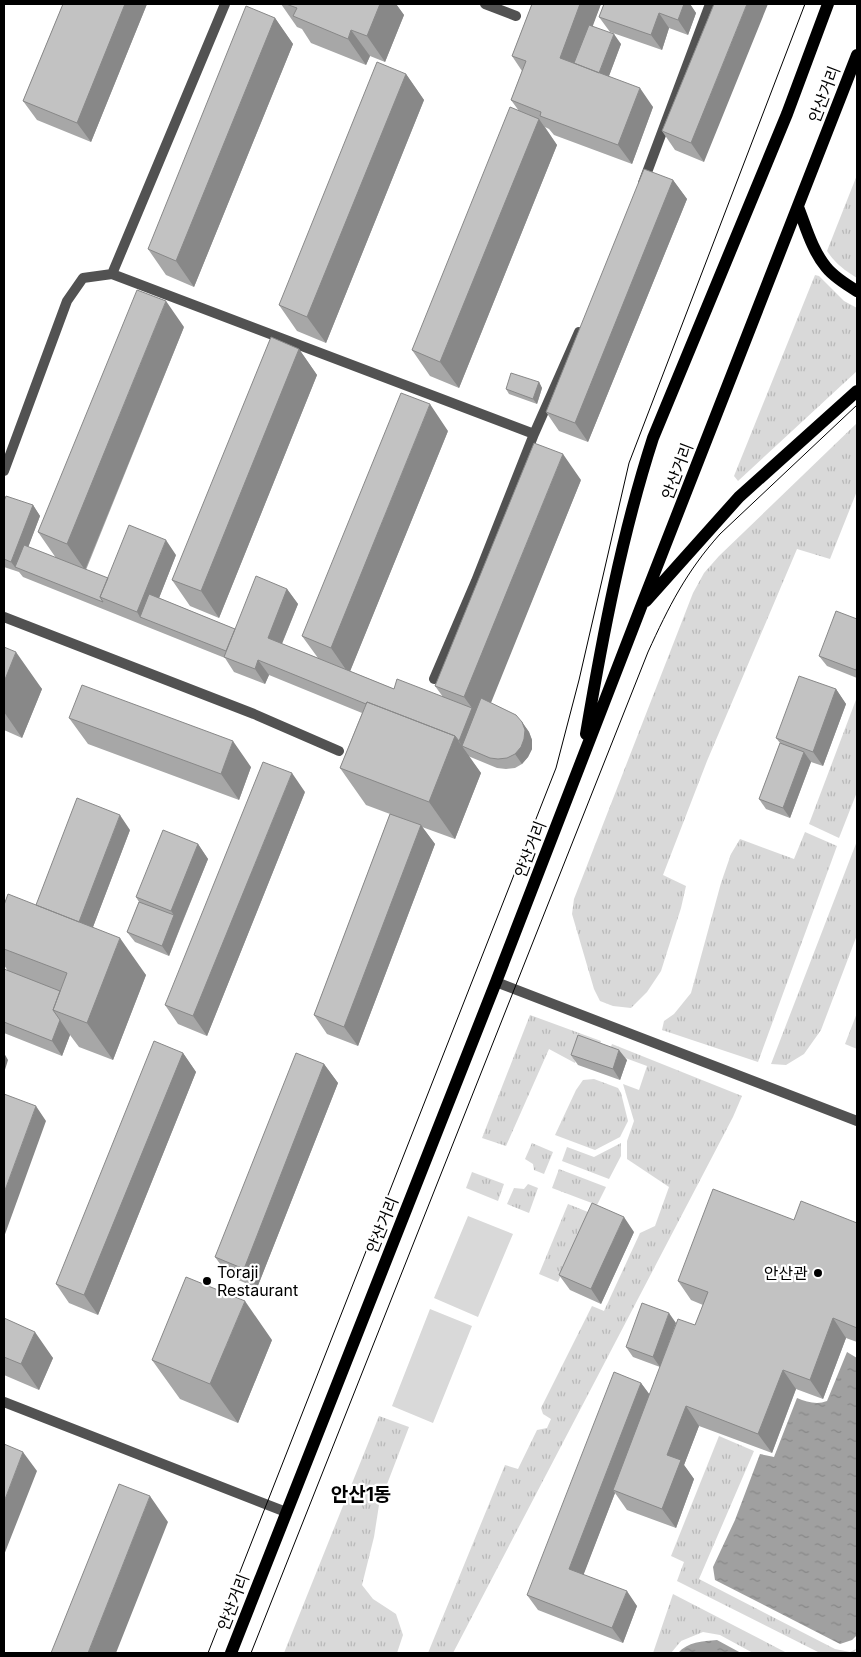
<svg xmlns="http://www.w3.org/2000/svg" width="861" height="1657" font-family="Inter,'Noto Sans KR',sans-serif">
  <style>
    .grass { fill: url(#grass-tufts) }
    .garden { fill: #d9d9d9 }
    .water { fill: url(#water-ripples) }
    .lines { fill: none; stroke-linecap: round; stroke-linejoin: round }
    .minor { stroke: #525252; stroke-width: 10 }
    .tertiary { stroke: #525252; stroke-width: 10 }
    .primary { stroke: #000; stroke-width: 12 }
    .tram { stroke: #000; stroke-width: 1 }
    .wall { fill: #a7a7a7 }
    .shaded-wall { fill: #888 }
    .building { fill: #c2c2c2; stroke: #888 }
    .poi-dot { fill: #000; stroke: #fff; stroke-width: 2 }
    .labels { text-anchor: middle; stroke-width: 4.5; stroke-linejoin: round; paint-order: stroke }
    .street-label { font-size: 16px; fill: #000; stroke: #fff }
    .poi-label { font-size: 16px; fill: #000; stroke: #fff; text-anchor: start }
    .quarter-label { font-size: 19px; font-weight: bold; fill: #000; stroke: #fff }
  </style>
  <defs>
    <pattern id="grass-tufts" width="24" height="20" patternUnits="userSpaceOnUse" patternTransform="scale(1.25)"><rect width="24" height="20" fill="#d9d9d9"/><path d="M3 7l-1-3M5 7V3M7 7l1-3M15 17l-1-3M17 17v-4M19 17l1-3" fill="none" stroke="#b8b8b8"/></pattern>
    <pattern id="water-ripples" width="26" height="14" patternUnits="userSpaceOnUse" patternTransform="scale(1.25)"><rect width="26" height="14" fill="#a0a0a0"/><path d="M2 4q2-2 4 0t4 0M15 11q2-2 4 0t4 0" fill="none" stroke="#888"/></pattern>
  </defs>
  <rect width="100%" height="100%" fill="#fff"/>
  <path class="grass" d="M857,175V278C844,270 835,263 827,251Z
    M815,275L819,276L844,301L857,308V371L738,481L734,476Z
    M857,423V491L830,559L797,549L707,761L663,875L686,886L681,908L661,971L647,992L631,1008L613,1006L600,1001L594,989L572,914L574,899L693,593L704,573L719,556Z
    M857,697V792L839,838L809,824Z
    M805,832L837,846L758,1062L662,1030L664,1021L674,1014L691,993L721,883L731,854L740,839L794,859Z
    M857,841V935L821,1030L804,1054L786,1065L771,1064Z
    M857,1013V1049L845,1044Z
    M530,1015L601,1041L599,1048L583,1042L575,1063L549,1049L506,1146L482,1138Z
    M612,1044L742,1096L733,1117L453,1653H428L505,1465L518,1469L537,1430L547,1428L551,1419L543,1414L541,1408L592,1306L604,1311L640,1233L655,1226L669,1187L627,1159V1141L634,1121L623,1084L639,1090L647,1066L609,1052Z
    M594,1079L618,1088L621,1093L628,1121L620,1137L595,1150L555,1135L576,1090L583,1080Z
    M532,1143L553,1152L544,1174L534,1170L533,1164L525,1159Z
    M621,1143V1156L609,1179L562,1161L567,1147L594,1157Z
    M559,1169L606,1187L597,1205L552,1188Z
    M472,1172L504,1184L498,1201L466,1188Z
    M528,1184L538,1188L529,1213L507,1204L514,1188L524,1189Z
    M568,1204L588,1212L558,1282L539,1274Z
    M379,1416L409,1427L379,1505L374,1537L362,1585L373,1599L396,1614L403,1635L397,1653H284Z
    M719,1436L754,1451L699,1579L835,1649L850,1652L856,1649L854,1653H820L677,1581L684,1562L671,1556Z
    M673,1594L787,1653H753L720,1635L703,1632L681,1641L671,1653H653Z"/>
  <path class="garden" d="M468,1216L513,1234L478,1317L434,1298Z
    M430,1309L472,1326L433,1423L392,1406Z"/>
  <path class="water" d="M847,1352L857,1358V1635L852,1640L840,1644L715,1580L713,1567L735,1520L760,1454L774,1457L797,1398C807,1402 817,1405 827,1401Z
    M717,1640L741,1653H678C688,1642 702,1641 717,1640Z"/>
  <g class="lines">
    <path class="minor" d="M485,4L516,16
      M643,183L710,4
      M112,274L225,4
      M4,471L67,301L83,278L112,274L534,434
      M434,679L476,581L534,434L579,332
      M496,982L857,1121
      M4,1402L286,1512"/>
    <path class="tertiary" d="M4,617L254,714L339,751"/>
    <path class="primary" d="M798,207C806,227 812,250 826,267C834,277 847,285 857,291
      M646,601L739,497L857,391
      M586,734C603,634 622,534 653,438L787,114L828,4
      M231,1653L496,982L641,607L857,55"/>
    <path class="tram" d="M208,1653L556,768L579,680L629,463L805,4
      M251,1653L648,652C669,606 686,572 720,534L857,405"/>
  </g>
  <path class="wall" d="M63,4H147L91,142L37,120L23,101Z
    M281,4H396L404,15L385,62L370,56L366,65L311,43L302,29L297,27Z
    M532,4H601L592,26L621,44L609,76L653,107L632,164L554,135L549,129L545,127L557,145L459,388L430,376L412,350L519,111L511,100L522,71L512,56Z
    M604,4H690L696,13L688,35L669,28L662,50L610,32L599,17Z
    M714,4L704,162L675,150L662,131Z
    M275,18L293,44L194,287L166,275L148,249Z
    M406,74L424,100L326,343L297,331L279,305Z
    M673,180L687,199L588,442L559,431L546,412Z
    M184,327L86,570L108,578L176,555L159,598L235,629L287,589L298,604L282,644L318,658L302,636L448,431L350,671L394,689L443,697L435,686L581,480L490,703L522,722L529,732L532,740V749L528,757L522,764L515,768L506,769L497,768L468,756L481,773L455,839L422,827L435,844L358,1046L327,1034L314,1015L390,814L366,805L340,768L362,713L269,675L265,684L234,672L225,658L23,577L19,572L4,567V501L33,505L40,516L28,547L56,558L38,532Z
    M299,349L317,375L219,618L190,606L172,580Z
    M539,382L542,388L537,404L509,394L506,389Z
    M857,619V678L827,666L819,656Z
    M4,647L42,689L22,738L4,730Z
    M836,689L846,704L823,766L811,762L790,818L766,809L759,799L780,743L776,738Z
    M69,718L251,767L239,800L88,744Z
    M305,792L207,1036L178,1024L165,1005Z
    M130,830L93,927L146,975L113,1060L79,1047L70,1035L62,1056L4,1033V969L8,971L4,965V905H36Z
    M198,844L208,859L169,956L135,942L127,932L139,902L136,897Z
    M183,1053L196,1072L98,1315L69,1303L56,1284Z
    M571,1055L627,1060L620,1080L578,1065Z
    M324,1064L338,1083L257,1288L229,1276L215,1257Z
    M794,1220L857,1223V1342L846,1338L823,1399L796,1389L772,1453L699,1426L684,1465L694,1479L676,1528L627,1510L615,1493L583,1575L637,1606L623,1643L538,1610L527,1595L641,1383L650,1395L695,1325L703,1305L691,1300L678,1281Z
    M634,1232L601,1304L570,1290L559,1275Z
    M4,1318L53,1358L39,1390L4,1375Z
    M676,1323L660,1367L633,1357L626,1347Z
    M272,1340L238,1423L180,1399L152,1360Z"/>
  <path class="shaded-wall" d="M125,4H147L91,142L77,123Z
    M380,4H396L404,15L385,62L367,36Z
    M580,4H601L576,71L560,58Z
    M684,4H690L696,13L688,35L678,20Z
    M747,4H768L704,162L691,143Z
    M659,13L669,28L662,50L651,35Z
    M275,18L293,44L194,287L176,261Z
    M351,30L370,56L366,65L348,39Z
    M614,34L621,44L604,89L597,79Z
    M406,74L424,100L326,343L307,317Z
    M640,88L653,107L632,164L618,145Z
    M539,119L557,145L459,388L440,362Z
    M673,180L687,199L588,442L575,423Z
    M166,301L184,327L85,570L67,544Z
    M299,349L317,375L219,618L201,591Z
    M539,382L542,388L537,404L533,399Z
    M430,404L448,431L349,674L331,648Z
    M563,454L581,480L472,750L462,746L459,741L472,708L464,697Z
    M33,505L40,516L20,569L15,567L19,572L11,562Z
    M166,540L176,555L150,621L140,617L137,612Z
    M287,589L298,604L278,653L268,638Z
    M16,652L42,689L22,738L4,712V682Z
    M258,660L269,675L265,684L255,669Z
    M836,689L846,704L823,766L813,752Z
    M522,722L529,732L532,740V749L528,757L522,764L515,754Z
    M455,736L481,773L455,839L429,802Z
    M233,741L251,767L239,800L221,774Z
    M804,752L811,762L790,818L783,808Z
    M292,773L305,792L207,1036L193,1016Z
    M120,815L130,830L88,940L78,925Z
    M421,825L435,844L358,1046L344,1027Z
    M198,844L208,859L181,925L171,911Z
    M174,915L181,925L169,956L162,946Z
    M120,938L146,975L113,1060L87,1023Z
    M60,1020L70,1035L62,1056L52,1041Z
    M619,1050L627,1060L620,1080L613,1069Z
    M4,1053L8,1060L4,1073Z
    M183,1053L196,1072L98,1315L84,1295Z
    M324,1064L338,1083L257,1288L244,1269Z
    M36,1106L46,1121L4,1237V1193Z
    M624,1217L634,1232L601,1304L591,1289Z
    M245,1301L272,1340L238,1423L210,1384Z
    M669,1313L676,1323L660,1367L653,1357Z
    M833,1318L846,1338L823,1399L810,1380Z
    M35,1332L53,1358L39,1390L21,1364Z
    M783,1370L796,1389L772,1453L758,1434Z
    M641,1383L652,1398L613,1490L615,1493L580,1584L569,1569Z
    M686,1406L699,1426L684,1465L694,1479L676,1528L662,1509L667,1455Z
    M23,1452L37,1471L4,1555V1502Z
    M150,1496L168,1522L116,1653H88Z
    M627,1591L637,1606L623,1643L612,1628Z"/>
  <path class="building" d="M63,4H125L77,123L23,101Z
    M286,4H380L367,36L351,30L348,39L293,16L297,8Z
    M532,4H580L560,58L640,88L618,145L540,116L541,112L511,100L526,61L512,56Z
    M604,4H684L678,20L659,13L651,35L599,17Z
    M714,4H747L691,143L662,131Z
    M246,6L275,18L176,261L148,249Z
    M589,25L614,34L599,73L574,63Z
    M377,62L406,74L307,317L279,305Z
    M510,107L539,119L440,362L412,350Z
    M644,169L673,180L575,423L546,412Z
    M137,290L166,301L67,544L38,532Z
    M271,337L299,349L201,591L172,580Z
    M511,373L539,382L533,399L506,389Z
    M401,393L430,404L331,648L302,636Z
    M534,443L563,454L464,697L435,686Z
    M6,496L33,505L11,562L4,559V501Z
    M129,525L166,540L137,612L100,597Z
    M24,545L108,578L100,597L103,602L15,567Z
    M256,576L287,589L268,638L394,689L397,679L472,708L459,741L455,736L367,702L366,704L258,660L255,669L224,657Z
    M149,594L235,629L226,651L140,617Z
    M836,611L857,619V666L856,670L819,656Z
    M4,647L16,652L4,682Z
    M799,676L836,689L813,752L776,738Z
    M82,685L233,741L221,774L69,718Z
    M481,698L516,715L522,722L525,730L524,739L521,747L515,754L507,758L498,759L490,758L462,746Z
    M367,702L455,736L429,802L340,768Z
    M780,743L804,752L783,808L759,799Z
    M263,762L292,773L193,1016L165,1005Z
    M77,798L120,815L79,922L36,905Z
    M390,814L421,825L344,1027L314,1015Z
    M163,830L198,844L171,911L136,897Z
    M8,894L120,938L87,1023L53,1010L67,973L4,949V905Z
    M139,902L174,915L162,946L127,932Z
    M4,969L60,991L53,1010L60,1020L52,1041L4,1022Z
    M578,1035L619,1050L613,1069L571,1055Z
    M154,1041L183,1053L84,1295L56,1284Z
    M296,1053L324,1064L244,1269L215,1257Z
    M4,1094L36,1106L4,1193Z
    M713,1189L794,1220L801,1201L857,1223V1328L833,1318L810,1380L783,1370L758,1434L686,1406L667,1455L681,1460L662,1509L613,1490L678,1319L695,1325L708,1292L678,1281Z
    M592,1203L624,1217L591,1289L559,1275Z
    M186,1277L245,1301L210,1384L152,1360Z
    M642,1303L669,1313L653,1357L626,1347Z
    M4,1318L35,1332L21,1364L4,1357Z
    M614,1372L641,1383L569,1569L627,1591L612,1628L527,1595Z
    M4,1444L23,1452L4,1502Z
    M119,1484L150,1496L88,1653H51Z"/>
  <g class="poi-dot">
    <circle cx="818" cy="1273" r="5"/>
    <circle cx="207" cy="1281" r="5"/>
  </g>
  <g class="labels">
    <g class="street-label">
      <text transform="translate(824 94) rotate(-69)" y="6">안산거리</text>
      <text transform="translate(677 471) rotate(-69)" y="6">안산거리</text>
      <text transform="translate(530 849) rotate(-69)" y="6">안산거리</text>
      <text transform="translate(382 1225) rotate(-68)" y="6">안산거리</text>
      <text transform="translate(233 1602) rotate(-69)" y="6">안산거리</text>
    </g>
    <g class="poi-label">
      <text x="217" y="1278">Toraji<tspan x="217" dy="18">Restaurant</tspan></text>
      <text x="808" y="1279" text-anchor="end">안산관</text>
    </g>
    <g class="quarter-label">
      <text x="361" y="1501">안산1동</text>
    </g>
  </g>
  <rect width="861" height="1657" fill="none" stroke="#000000" stroke-width="10"/>
</svg>
